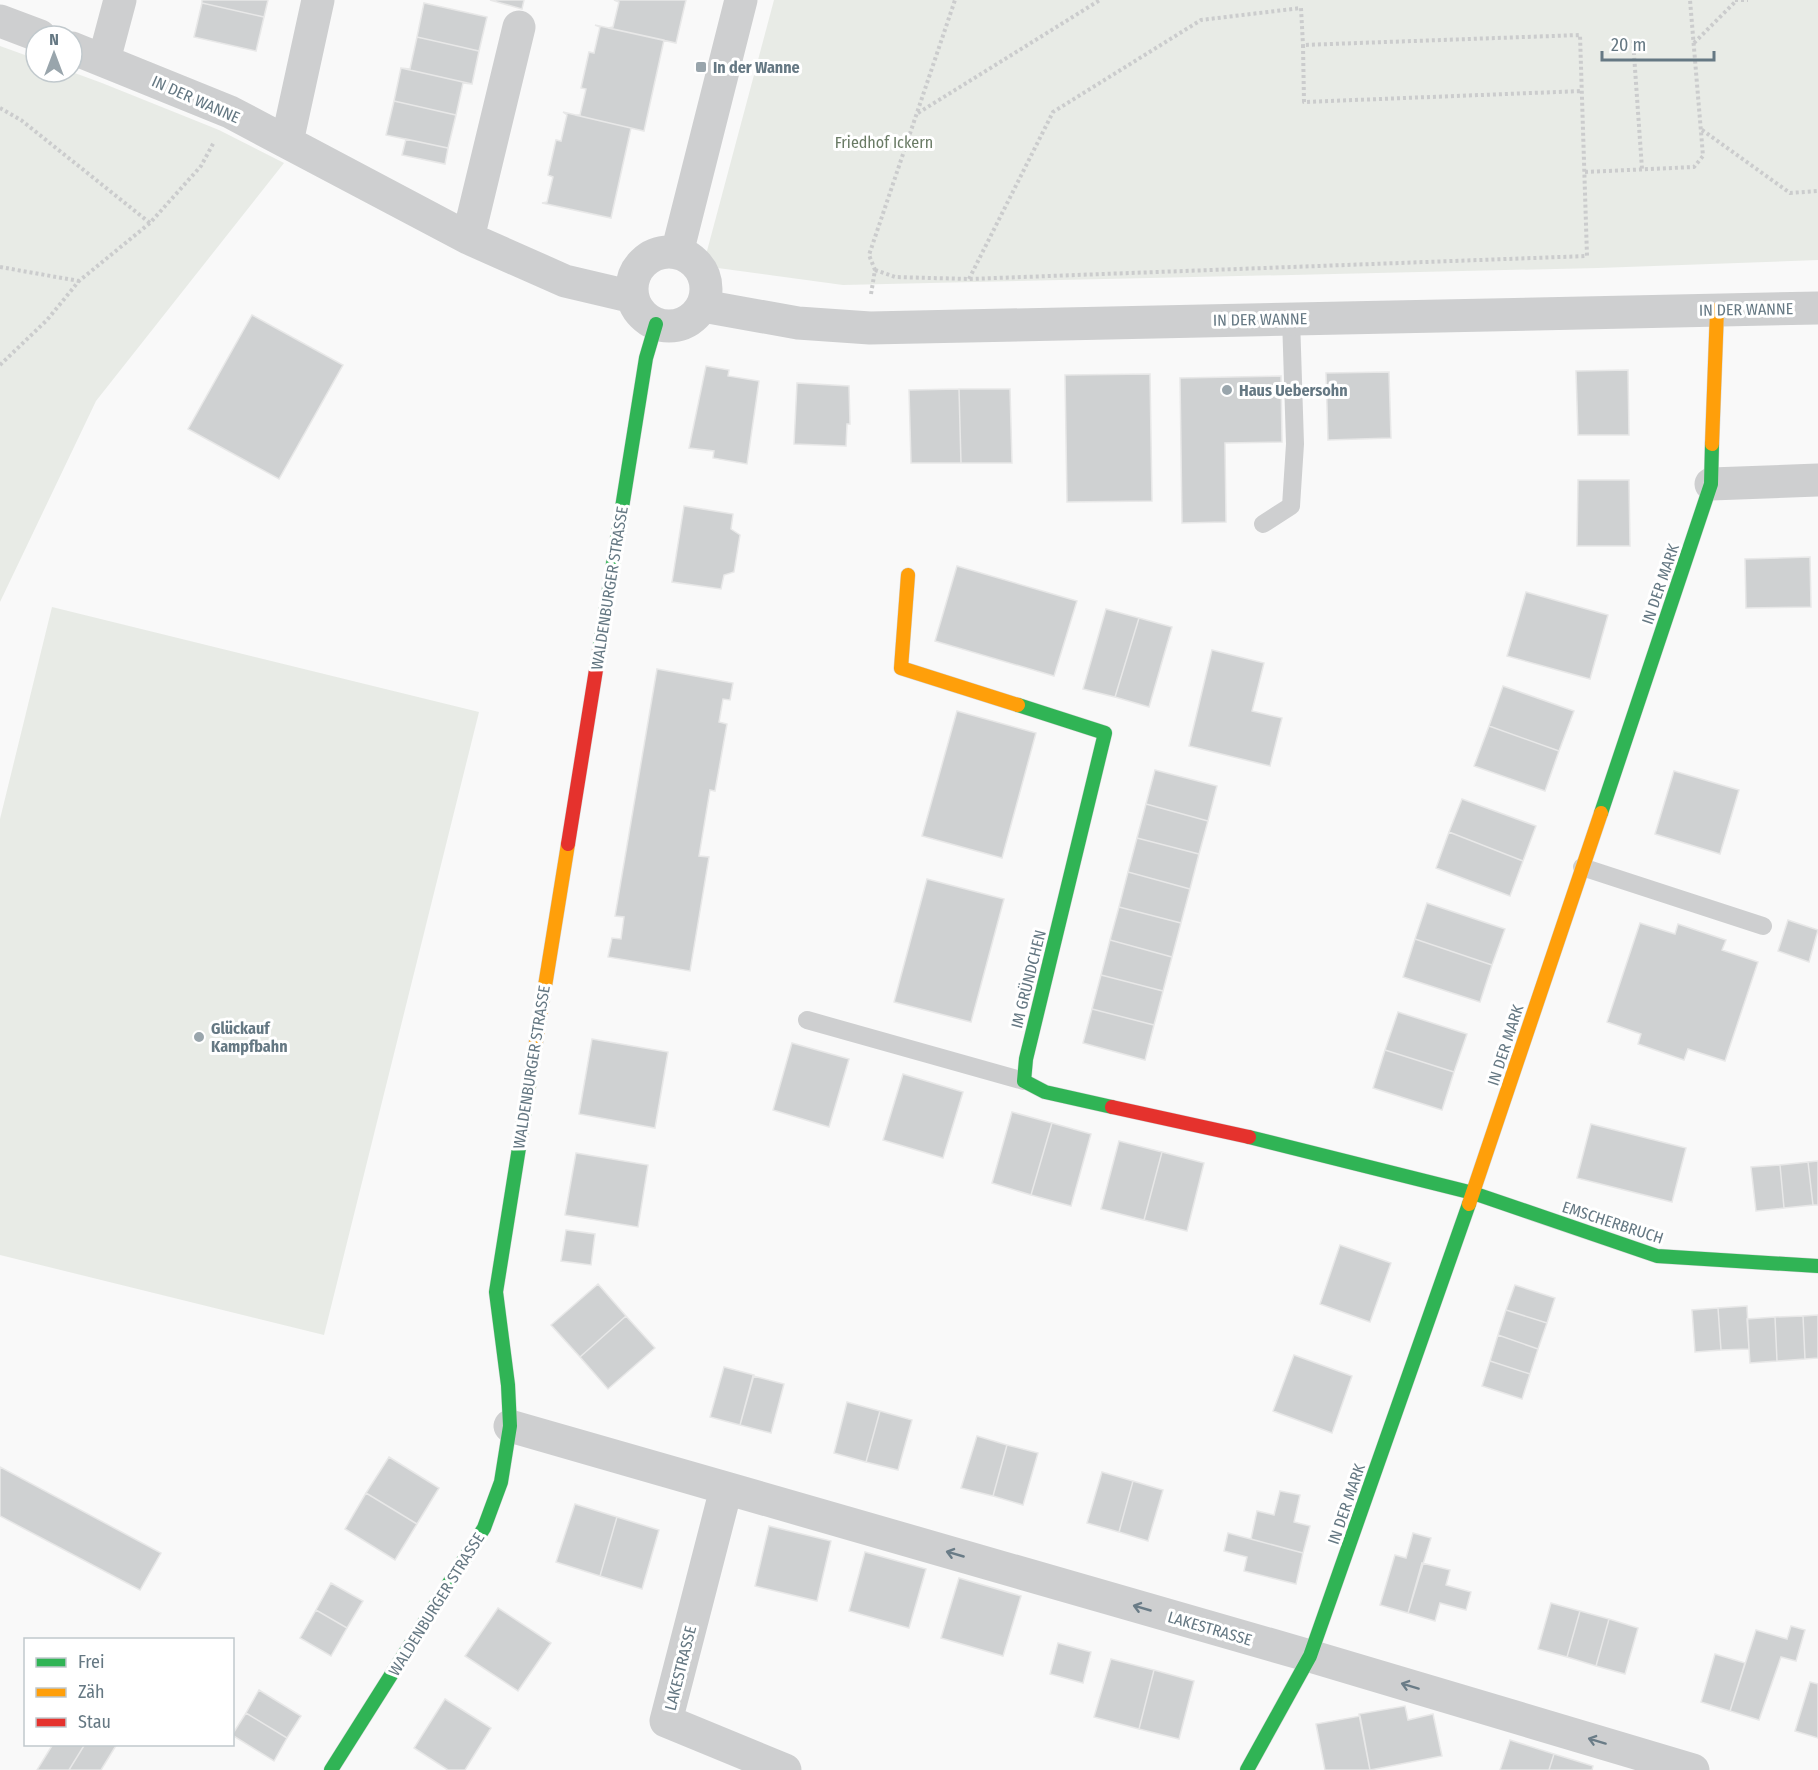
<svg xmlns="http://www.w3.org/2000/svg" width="1818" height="1770" font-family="'Fira Sans Condensed',sans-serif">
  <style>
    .green { fill: #e8ebe6 }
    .building { fill: #cfd1d2; stroke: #e8e8e8; stroke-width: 1.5 }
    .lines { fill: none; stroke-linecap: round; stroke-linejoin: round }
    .fast-casing { stroke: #d5d6d7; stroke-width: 15 }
    .slow-casing { stroke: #d5d6d7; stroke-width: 15 }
    .jam-casing { stroke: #d5d6d7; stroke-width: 15 }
    .path { stroke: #cbcccd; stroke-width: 4; stroke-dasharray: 3 3; stroke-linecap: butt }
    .lane { stroke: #cecfd0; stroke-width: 18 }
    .street { stroke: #cecfd0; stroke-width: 33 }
    .fast { stroke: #30b455; stroke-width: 14 }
    .slow { stroke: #ff9f0a; stroke-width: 14 }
    .jam { stroke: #e5322d; stroke-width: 14 }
    .oneway { stroke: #6a7c87 }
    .poi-dot { fill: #99a5ac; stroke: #fff; stroke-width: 2 }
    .labels { text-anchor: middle; stroke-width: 6; stroke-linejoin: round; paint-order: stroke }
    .poi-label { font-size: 16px; font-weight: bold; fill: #657883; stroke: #fff; text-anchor: start }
    .street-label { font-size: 16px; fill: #657883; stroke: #fff }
    .park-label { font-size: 16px; fill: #697a64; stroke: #fff }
  </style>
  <rect width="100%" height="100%" fill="#f9f9f9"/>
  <path class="green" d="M774,0H1818V260L1598,268L843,285L703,266Z
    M0,46L36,59V72H72L102,83L219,130L284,163L96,401L0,602Z
    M52,607L479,712L324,1335L0,1255V819Z"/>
  <path class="building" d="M202,0H268L264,17L202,3Z
    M490,0H524L522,9Z
    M614,0H686L676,43L608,28L613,27L619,2Z
    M202,3L264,17L256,51L194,37Z
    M424,3L487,17L479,51L417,37Z
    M595,25L664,40L644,131L575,115H580L586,89L581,88L589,52L594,53L600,27Z
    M417,37L479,51L472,84L401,68L410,69Z
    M401,68L472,84L463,83L456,115L394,101Z
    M394,101L456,115L448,148L386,135Z
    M563,112L631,128L611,218L542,203L547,202L553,177L548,175L556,140L561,141L567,115Z
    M406,139L448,148L445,164L402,155Z
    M252,315L343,365L279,479L188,429Z
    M706,366L729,370L728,376L759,381L747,464L713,458L714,451L689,448Z
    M1628,370L1629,435H1578L1576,371Z
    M1389,372L1391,438L1328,440L1326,373Z
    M1150,374L1152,501L1067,502L1065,375Z
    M1281,376L1282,442L1225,443L1226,522L1182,523L1180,378Z
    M797,383L849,386L850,424H847L846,446L794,444Z
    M959,389L961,463H911L909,390Z
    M959,389H1010L1012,463H961Z
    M1578,480H1629L1630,546H1577Z
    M684,506L733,514L731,529L740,535L734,572L724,575L721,589L672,582Z
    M1810,557L1811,607L1746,608L1745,559Z
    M957,566L1077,601L1054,676L935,641Z
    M1526,592L1608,615L1590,679L1507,656Z
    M1106,609L1139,618L1115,697L1083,689Z
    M1139,618L1172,627L1149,707L1115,697Z
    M1212,650L1264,663L1252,711L1282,718L1270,766L1189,746Z
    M657,669L733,683L730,700L723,699L719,722L727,724L715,791L710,790L699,856L709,857L690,971L608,957L612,938L621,939L624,917L615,916Z
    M1503,686L1574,711L1559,751L1489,726Z
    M957,711L1036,733L1002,858L922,836Z
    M1489,726L1559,751L1545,791L1474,766Z
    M1155,770L1217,786L1208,821L1146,804Z
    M1674,771L1739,790L1720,854L1655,834Z
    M1462,799L1536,826L1523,861L1449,832Z
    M1146,804L1208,821L1199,854L1137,838Z
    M1449,832L1523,861L1510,896L1436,868Z
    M1137,838L1199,854L1190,889L1128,872Z
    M1128,872L1190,889L1181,923L1119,907Z
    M927,879L1004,899L971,1022L894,1002Z
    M1427,903L1505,929L1492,965L1415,939Z
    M1119,907L1181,923L1172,957L1110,940Z
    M1788,920L1818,930L1809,962L1778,951Z
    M1640,923L1675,934L1678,924L1726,940L1722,950L1758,962L1725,1061L1688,1049L1684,1060L1638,1044L1641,1034L1607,1022Z
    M1415,939L1492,965L1480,1002L1403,977Z
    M1110,940L1172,957L1163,991L1101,975Z
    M1101,975L1163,991L1154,1025L1092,1009Z
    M1092,1009L1154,1025L1145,1060L1083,1043Z
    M1398,1012L1467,1034L1454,1072L1385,1050Z
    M592,1039L668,1052L655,1128L579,1114Z
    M792,1043L849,1059L829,1127L773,1110Z
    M1385,1050L1454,1072L1442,1110L1373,1088Z
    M903,1074L963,1092L943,1158L883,1140Z
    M1012,1112L1052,1123L1031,1195L992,1183Z
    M1052,1123L1091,1134L1071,1206L1031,1195Z
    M1591,1124L1686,1148L1672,1202L1577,1178Z
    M1119,1141L1162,1152L1144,1220L1101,1209Z
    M1162,1152L1204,1163L1187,1231L1144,1220Z
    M576,1153L648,1165L638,1227L565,1215Z
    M1818,1161V1205H1813L1808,1162Z
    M1808,1162L1813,1205L1784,1208L1780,1165Z
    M1780,1165L1784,1208L1756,1211L1751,1167Z
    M566,1230L595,1234L591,1265L561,1261Z
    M1340,1245L1391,1263L1370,1322L1320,1304Z
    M598,1284L626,1316L580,1357L551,1325Z
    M1515,1285L1555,1298L1547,1323L1506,1310Z
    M1747,1306L1749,1349L1721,1350L1718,1308Z
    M1718,1308L1721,1350L1695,1352L1692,1310Z
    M1506,1310L1547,1323L1538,1349L1498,1335Z
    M1818,1315V1358L1805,1359L1803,1316Z
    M626,1316L655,1348L608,1389L580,1357Z
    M1803,1316L1805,1359L1777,1361L1775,1317Z
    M1775,1317L1777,1361L1750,1363L1747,1319Z
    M1498,1335L1538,1349L1530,1374L1490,1361Z
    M1294,1355L1352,1376L1332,1433L1273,1411Z
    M1490,1361L1530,1374L1522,1399L1482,1386Z
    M724,1367L754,1375L740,1425L710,1417Z
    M753,1376L784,1384L771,1433L740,1425Z
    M847,1402L880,1411L866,1462L834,1453Z
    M880,1411L912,1420L898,1470L866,1462Z
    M977,1436L1007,1445L993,1496L961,1488Z
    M1007,1445L1038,1453L1023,1505L993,1496Z
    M389,1457L439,1488L417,1524L366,1493Z
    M0,1467L161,1553L140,1590L0,1516Z
    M1102,1472L1133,1481L1119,1532L1087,1523Z
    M1133,1481L1163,1490L1148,1541L1119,1532Z
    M1280,1491L1300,1495L1294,1522L1310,1526L1303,1553L1251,1539L1257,1511L1274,1515Z
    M366,1493L417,1524L395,1560L345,1529Z
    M575,1504L617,1517L600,1576L556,1562Z
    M617,1517L659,1530L642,1589L600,1576Z
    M769,1526L831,1541L817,1601L755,1586Z
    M1228,1533L1303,1553L1296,1584L1244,1571L1247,1557L1224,1551Z
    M1413,1533L1431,1538L1408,1613L1380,1605L1395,1555L1406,1558Z
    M865,1552L926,1569L909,1628L849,1611Z
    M1422,1563L1450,1570L1446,1585L1471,1592L1466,1610L1440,1603L1435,1621L1408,1613Z
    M959,1578L1021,1596L1003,1656L941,1638Z
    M331,1583L363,1601L347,1628L316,1610Z
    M1551,1603L1580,1611L1567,1657L1538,1649Z
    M498,1608L551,1643L518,1691L465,1656Z
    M316,1610L347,1628L331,1656L300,1638Z
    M1580,1611L1609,1619L1596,1666L1567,1657Z
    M1609,1619L1638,1628L1625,1674L1596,1666Z
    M1791,1626L1805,1630L1796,1661L1781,1657L1759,1720L1730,1711L1756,1630L1787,1639Z
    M1058,1643L1091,1652L1083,1683L1050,1674Z
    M1715,1654L1745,1663L1730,1711L1701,1702Z
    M1111,1659L1154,1670L1139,1729L1094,1717Z
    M1154,1670L1194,1681L1179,1739L1139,1729Z
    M1810,1682L1818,1684V1738L1795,1731Z
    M259,1690L301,1716L287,1738L246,1713Z
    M445,1699L491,1728L465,1770H448L414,1748Z
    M1405,1706L1408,1720L1433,1714L1442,1756L1370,1770L1359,1714Z
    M246,1713L287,1738L274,1761L232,1735Z
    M1360,1716L1370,1770H1325L1316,1724Z
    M1510,1740L1554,1754L1549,1770H1500Z
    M53,1744H85L69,1770H37Z
    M85,1744H117L101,1770H69Z
    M1554,1754L1593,1766L1592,1770H1549Z"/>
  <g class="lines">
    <defs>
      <path id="fast" d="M599,651L646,358L656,324
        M1018,705L1105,733L1026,1059L1024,1081L1045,1092L1112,1107
        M1601,813L1711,484L1712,444
        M1249,1137L1473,1193L1657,1256L1818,1266
        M331,1770L484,1528L501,1482L510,1426L508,1385L496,1292L529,1085
        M1247,1770L1310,1656L1469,1204"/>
      <path id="slow" d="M1712,444L1717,310
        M908,575L901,668L1018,705
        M529,1085L568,844
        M1469,1204L1601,813"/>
      <path id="jam" d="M568,844L599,651
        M1112,1107L1249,1137"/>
    </defs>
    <use href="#fast" class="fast-casing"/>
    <use href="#slow" class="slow-casing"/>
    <use href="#jam" class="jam-casing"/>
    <path class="path" d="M1735,0H1748
      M1633,40L1642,169
      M1694,43L1736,1
      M0,108L21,120L150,223
      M918,113L1100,0
      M1702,130L1790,193L1818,191
      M1585,172L1694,167L1703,156L1690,0
      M0,267L79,281
      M875,270L895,277L969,279L1587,256L1580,35L1303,45L1304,102L1582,91
      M969,279L1053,112L1201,20L1301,8L1303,45
      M871,294L875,270L869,255L955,0
      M0,365L47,320L79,281L150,223L201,166L214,142"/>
    <path class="lane" d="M1263,524L1291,506L1295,444L1291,318
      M1582,867L1763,926
      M807,1020L1024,1081"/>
    <path class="street" d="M0,21L40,36
      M72,48L230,112L468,238L565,281L633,297
      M104,60L120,0
      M287,142L318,0
      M468,238L519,27
      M632 289a37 37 0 1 1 74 0a37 37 0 1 1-74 0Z
      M677,253L741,0
      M703,306L798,323L870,328L1818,308
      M1711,484L1818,480
      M510,1426L1310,1656L1693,1770
      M726,1489L666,1721L785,1770"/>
    <use href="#fast" class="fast"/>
    <use href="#slow" class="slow"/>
    <use href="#jam" class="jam"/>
  </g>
  <defs><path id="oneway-shaft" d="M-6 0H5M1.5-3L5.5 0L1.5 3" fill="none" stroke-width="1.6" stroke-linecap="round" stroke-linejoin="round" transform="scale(1.5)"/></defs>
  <g class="oneway">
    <use href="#oneway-shaft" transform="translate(955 1554) rotate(-164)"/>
    <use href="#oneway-shaft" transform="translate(1142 1608) rotate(-164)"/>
    <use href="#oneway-shaft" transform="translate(1410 1686) rotate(-163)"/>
    <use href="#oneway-shaft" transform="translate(1597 1741) rotate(-163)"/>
  </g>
  <g class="poi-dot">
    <rect x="695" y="61" width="12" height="12" rx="3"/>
    <circle cx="1227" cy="390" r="6"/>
    <circle cx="199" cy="1037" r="6"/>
  </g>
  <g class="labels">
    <g class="poi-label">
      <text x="713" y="73">In der Wanne</text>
      <text x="1239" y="396">Haus Uebersohn</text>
      <text x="211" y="1034">Glückauf<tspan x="211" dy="18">Kampfbahn</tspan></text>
    </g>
    <g class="street-label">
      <text transform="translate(196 99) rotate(24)" y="6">IN DER WANNE</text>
      <text transform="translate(1746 309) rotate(-1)" y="6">IN DER WANNE</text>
      <text transform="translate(1260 319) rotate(-1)" y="6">IN DER WANNE</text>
      <text transform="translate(1660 584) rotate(-71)" y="6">IN DER MARK</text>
      <text transform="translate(609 588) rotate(-81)" y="6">WALDENBURGER STRASSE</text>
      <text transform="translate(1028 979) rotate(-76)" y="6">IM GRÜNDCHEN</text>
      <text transform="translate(1505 1045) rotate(-72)" y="6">IN DER MARK</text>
      <text transform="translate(531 1067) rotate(-81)" y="6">WALDENBURGER STRASSE</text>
      <text transform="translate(1613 1222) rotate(18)" y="6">EMSCHERBRUCH</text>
      <text transform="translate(1346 1504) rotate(-71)" y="6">IN DER MARK</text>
      <text transform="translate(436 1604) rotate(-58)" y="6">WALDENBURGER STRASSE</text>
      <text transform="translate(1210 1628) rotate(16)" y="6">LAKESTRASSE</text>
      <text transform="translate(680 1668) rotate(-76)" y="6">LAKESTRASSE</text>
    </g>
    <g class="park-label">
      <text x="884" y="148">Friedhof Ickern</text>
    </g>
  </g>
  <rect x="24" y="1638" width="210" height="108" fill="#ffffff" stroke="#c1c9cd" stroke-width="1.5"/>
  <rect x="36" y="1658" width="30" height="9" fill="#30b455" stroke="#c1c9cd" stroke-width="1.5"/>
  <text x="78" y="1668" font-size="18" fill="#657883">Frei</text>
  <rect x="36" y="1688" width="30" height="9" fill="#ff9f0a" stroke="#c1c9cd" stroke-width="1.5"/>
  <text x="78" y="1698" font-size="18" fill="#657883">Zäh</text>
  <rect x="36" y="1718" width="30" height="9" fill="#e5322d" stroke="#c1c9cd" stroke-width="1.5"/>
  <text x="78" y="1728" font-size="18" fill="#657883">Stau</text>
  <g transform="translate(54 54)"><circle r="28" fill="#ffffff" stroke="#c1c9cd" stroke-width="1.5"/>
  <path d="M0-4.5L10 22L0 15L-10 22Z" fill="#99a5ac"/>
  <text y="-9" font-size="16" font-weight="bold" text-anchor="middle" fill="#657883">N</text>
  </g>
  <path d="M1602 51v9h112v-9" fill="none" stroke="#657883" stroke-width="3"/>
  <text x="1611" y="51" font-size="18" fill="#657883" stroke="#ffffff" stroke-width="4.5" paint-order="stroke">20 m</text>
</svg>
